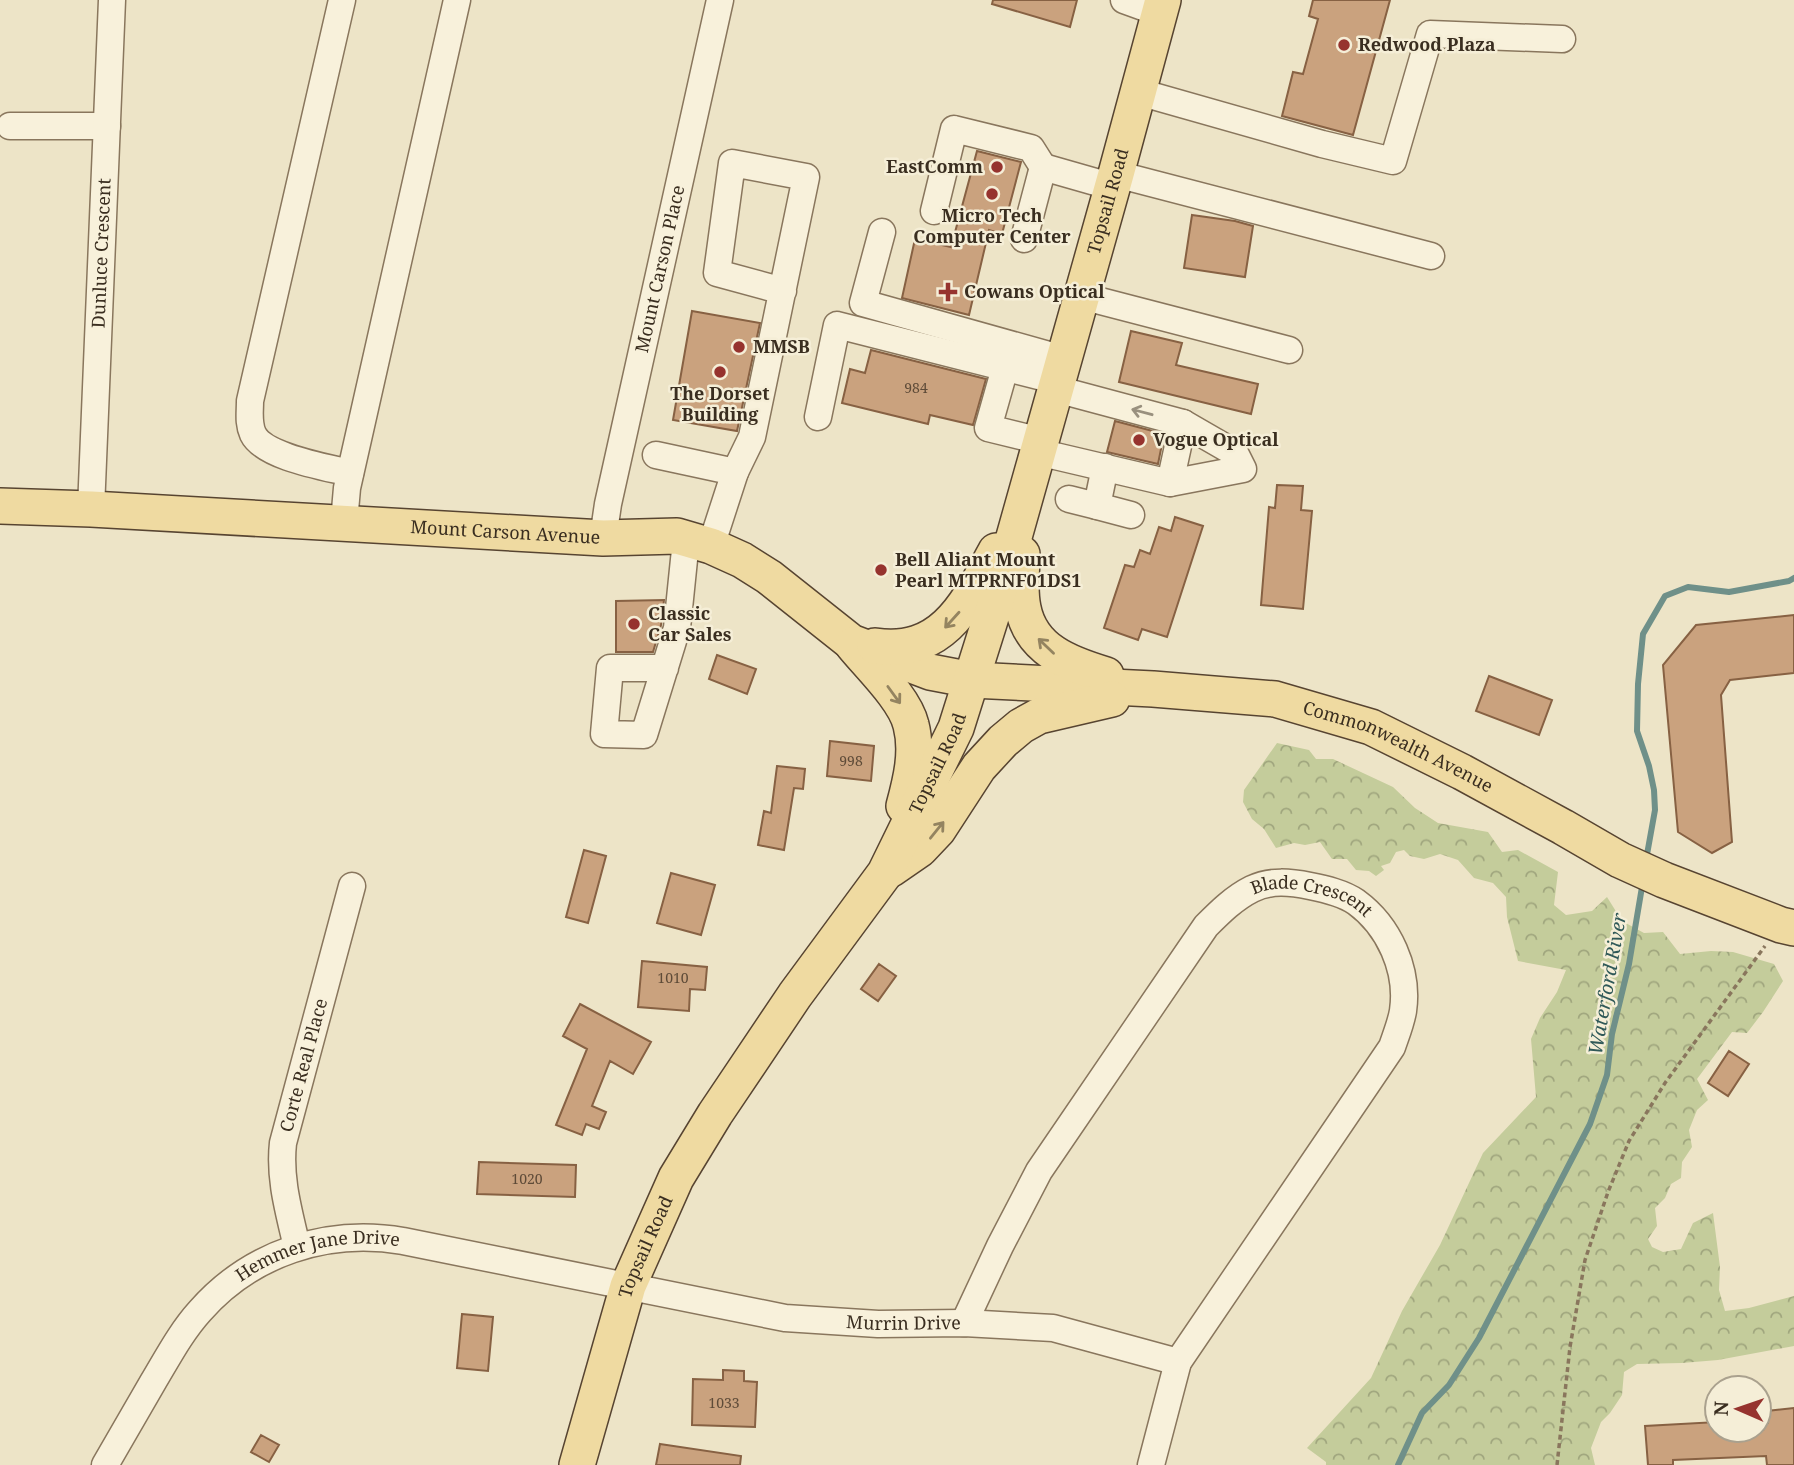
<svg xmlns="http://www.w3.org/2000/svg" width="1794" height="1465" font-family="'Noto Serif',serif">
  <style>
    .forest { fill: url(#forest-crowns) }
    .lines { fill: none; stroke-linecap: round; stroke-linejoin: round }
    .stream { stroke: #6f9089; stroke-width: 6 }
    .building { fill: #caa27e; stroke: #876143; stroke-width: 2 }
    .minor-casing { stroke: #89765d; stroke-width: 29 }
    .major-casing { stroke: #574431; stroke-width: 38 }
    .path { stroke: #89765d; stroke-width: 3.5; stroke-dasharray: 5 3.5; stroke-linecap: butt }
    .minor { stroke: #f8f1db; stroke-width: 26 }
    .major { stroke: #efdaa1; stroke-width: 35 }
    .oneway { stroke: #99907e }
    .oneway2 { stroke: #948460 }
    .poi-dot { fill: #96332e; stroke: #f5eed7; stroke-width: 2.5 }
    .labels { text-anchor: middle; stroke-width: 5; stroke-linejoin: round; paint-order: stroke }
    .number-label { font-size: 14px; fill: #5e4b38 }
    .poi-label { font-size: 18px; font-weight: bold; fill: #3a2e20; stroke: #f5eed7; text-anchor: start }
    .street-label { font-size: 18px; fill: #3a2e20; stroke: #f5eed7 }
    .water-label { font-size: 19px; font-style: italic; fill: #305958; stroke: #f5eed7 }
  </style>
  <defs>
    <pattern id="forest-crowns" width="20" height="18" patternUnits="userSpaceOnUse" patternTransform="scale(1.75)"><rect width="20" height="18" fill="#c4cc9b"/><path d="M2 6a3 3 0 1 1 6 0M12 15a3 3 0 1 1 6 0" fill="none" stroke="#a0a67e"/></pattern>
  </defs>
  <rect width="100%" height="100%" fill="#ede4c7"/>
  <path class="forest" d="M1277,743L1309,750L1316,759H1333L1393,787L1415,808L1438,823L1488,832L1502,852L1518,850L1558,872L1554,905L1566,915L1592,911L1607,897L1622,921L1644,933L1663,932L1680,954L1711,951L1733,952L1774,964L1783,981L1763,1012L1747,1033L1732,1032L1697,1079L1708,1100L1697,1110L1689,1130L1692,1147L1682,1162L1681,1178L1671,1184L1665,1198L1655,1208L1657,1226L1648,1239L1652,1247L1663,1252L1681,1249L1693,1223L1713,1213L1720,1267L1719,1290L1725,1311L1749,1308L1794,1296V1346L1718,1360L1682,1363L1637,1364L1624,1372L1622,1395L1610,1413L1601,1422L1591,1448L1595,1465H1326V1462L1307,1448L1371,1378L1402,1311L1440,1245L1483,1153L1536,1097L1531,1039L1540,1018L1557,992L1566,970L1518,961L1507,917L1506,897L1493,883L1474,878L1458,860L1440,854L1424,859L1410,856L1404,850L1396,852L1390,863L1381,866L1384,870L1376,876L1369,871L1356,870L1347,859H1332L1320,842L1305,845L1294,843L1276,848L1264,829L1252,819L1243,802L1244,790Z"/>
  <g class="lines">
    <path class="stream" d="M1646,860L1655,810L1654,790L1649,766L1637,731L1638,684L1643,634L1665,596L1688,587L1729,592L1789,581L1794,578
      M1398,1465L1422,1413L1449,1385L1479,1338L1590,1124L1607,1075L1612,1034L1629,964L1643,881"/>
  </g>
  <path class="building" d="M993,0H1077L1070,27L992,4Z
    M1313,0H1390L1353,135L1282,116L1293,72L1303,74L1318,19L1309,16Z
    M977,151L1021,162L1002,234L989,230L969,315L902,298L915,239L951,247Z
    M1192,215L1235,221L1253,226L1245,277L1184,268Z
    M692,311L760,323L737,431L673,420Z
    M1131,331L1182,343L1176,365L1258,384L1251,414L1119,382Z
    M871,350L986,379L973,425L930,415L928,424L842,403L850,369L865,373Z
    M1115,421L1164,434L1158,464L1107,452Z
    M1277,485L1303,486L1301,510L1312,511L1303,609L1261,605L1269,507L1275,508Z
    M1175,517L1203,526L1167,637L1142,629L1138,640L1104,628L1125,565L1134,567L1140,550L1150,554L1159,527L1171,531Z
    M664,600L661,625L653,652H616V601Z
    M1794,615V673L1730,680L1721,695L1732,842L1712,853L1678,832L1663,665L1696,625Z
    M717,655L756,669L747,694L709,679Z
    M1489,676L1552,700L1539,735L1476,711Z
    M830,741L874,746L871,781L827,776Z
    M777,766L805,769L803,789L794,788L784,850L758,845L764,811L771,813Z
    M584,850L606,856L588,923L566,917Z
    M671,873L715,885L701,935L657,923Z
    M642,961L707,967L705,990L690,989L689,1011L638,1007Z
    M879,964L896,976L878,1001L861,989Z
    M580,1004L651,1042L633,1074L610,1061L592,1106L606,1112L599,1129L586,1124L582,1135L556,1125L587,1049L563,1036Z
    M1729,1051L1749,1064L1728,1096L1708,1083Z
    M479,1162L576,1165L575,1197L477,1194Z
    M462,1314L493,1317L488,1371L457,1368Z
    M723,1370L744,1371V1381L757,1382L755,1427L692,1425L693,1379L723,1380Z
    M1794,1408V1465H1767L1766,1456L1673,1460V1465H1648L1645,1426L1717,1422V1430H1763L1762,1424L1768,1423L1767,1411Z
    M261,1435L279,1445L269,1462L251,1452Z
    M660,1444L741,1456L740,1465H656Z"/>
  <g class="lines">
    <defs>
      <g id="minor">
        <path d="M342,0L250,401C250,413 248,423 253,434C264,457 326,467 350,473"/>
        <path d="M1124,0L1160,13"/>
        <path d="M1139,92L1322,144L1393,161L1430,34L1562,39"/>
        <path d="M10,126H107"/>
        <path d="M1116,174L1431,256"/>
        <path d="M934,211L954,129L1031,148L1043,167"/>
        <path d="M882,232L863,303L1063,359"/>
        <path d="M1024,239L1043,167L1113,187"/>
        <path d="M1081,296L1289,350"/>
        <path d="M1005,368L988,428L1041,441"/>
        <path d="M818,417L837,325L1058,381"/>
        <path d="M1038,452L1170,483L1183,423L1056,389"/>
        <path d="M656,455L735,472L711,546"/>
        <path d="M1105,467L1097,506L1131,515"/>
        <path d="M735,472L752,437L806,177L732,163L717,273L783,291"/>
        <path d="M1170,483L1243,469L1235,453L1183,423"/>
        <path d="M1069,499L1097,506"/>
        <path id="s1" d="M91,509L112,0"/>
        <path d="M344,522L347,488L457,0"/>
        <path id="s2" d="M603,538L608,504L720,0"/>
        <path d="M665,668H610L604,734L644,735L677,628L686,540"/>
        <path id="s3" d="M297,1247C289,1212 279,1179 283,1143L352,886"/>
        <path id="s4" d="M964,1323L1000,1246L1039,1171L1206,926C1220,912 1234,898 1252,889C1271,880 1290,882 1310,886C1325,889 1343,893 1356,902C1389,926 1409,970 1403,1011C1401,1023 1396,1035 1392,1047L1178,1362L1151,1465"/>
        <path id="s5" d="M105,1465C121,1437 137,1410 153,1382C168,1357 181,1332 200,1311C251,1253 327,1228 403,1241L785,1318L878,1324L964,1323L1053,1328L1178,1362"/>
      </g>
      <g id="major">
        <path id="s6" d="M0,506L91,509L603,538L677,536L711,546L742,560L769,577L851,642L930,672L972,680L1153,689L1275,699L1371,727L1462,772L1563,827L1620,860L1664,880L1781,925L1794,928"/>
        <path d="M1022,554C1022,571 1019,590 1023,608C1031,650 1069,664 1106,675"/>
        <path d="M853,645C870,666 905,699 911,725C918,752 911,780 904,806"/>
        <path d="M875,646C944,656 968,602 996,551"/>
        <path d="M891,869L920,849L938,830L979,767L1003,741L1021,726L1039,716L1112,699"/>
        <path id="s7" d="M577,1465L628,1286L676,1178L715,1114L795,995L885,873L956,728L996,601L1116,174L1163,0"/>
      </g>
    </defs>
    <use href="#minor" class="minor-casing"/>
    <use href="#major" class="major-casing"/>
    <path class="path" d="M1557,1465L1570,1347L1585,1260L1608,1192L1629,1141L1665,1083L1765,946"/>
    <use href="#minor" class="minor"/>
    <use href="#major" class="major"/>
  </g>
  <defs><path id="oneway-shaft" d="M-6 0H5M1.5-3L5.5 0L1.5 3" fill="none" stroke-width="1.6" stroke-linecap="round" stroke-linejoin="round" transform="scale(1.75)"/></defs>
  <use class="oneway" href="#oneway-shaft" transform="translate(1142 412) rotate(-165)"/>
  <g class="oneway2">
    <use href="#oneway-shaft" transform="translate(952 620) rotate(132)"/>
    <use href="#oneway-shaft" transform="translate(1046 646) rotate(-136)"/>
    <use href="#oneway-shaft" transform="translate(894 695) rotate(54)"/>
    <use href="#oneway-shaft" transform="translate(937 830) rotate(-51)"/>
  </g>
  <g class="poi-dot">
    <circle cx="1344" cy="45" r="7"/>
    <circle cx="997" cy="167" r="7"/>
    <circle cx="992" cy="194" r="7"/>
    <path d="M944.5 281.5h7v7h7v7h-7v7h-7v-7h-7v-7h7z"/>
    <circle cx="739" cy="347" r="7"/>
    <circle cx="720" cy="372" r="7"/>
    <circle cx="1139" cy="440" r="7"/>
    <circle cx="881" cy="570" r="7"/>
    <circle cx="634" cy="624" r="7"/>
  </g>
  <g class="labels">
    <g class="number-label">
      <text x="916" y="393">984</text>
      <text x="851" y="766">998</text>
      <text x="673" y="983">1010</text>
      <text x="527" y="1184">1020</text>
      <text x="724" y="1408">1033</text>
    </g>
    <g class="poi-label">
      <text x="1358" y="51">Redwood Plaza</text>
      <text x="983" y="173" text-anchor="end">EastComm</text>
      <text x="992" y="222" text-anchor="middle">Micro Tech<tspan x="992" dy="21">Computer Center</tspan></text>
      <text x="964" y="298">Cowans Optical</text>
      <text x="753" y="353">MMSB</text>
      <text x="720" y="400" text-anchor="middle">The Dorset<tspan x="720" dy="21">Building</tspan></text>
      <text x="1153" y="446">Vogue Optical</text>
      <text x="895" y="566">Bell Aliant Mount<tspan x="895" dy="21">Pearl MTPRNF01DS1</tspan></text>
      <text x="648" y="620">Classic<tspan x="648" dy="21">Car Sales</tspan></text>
    </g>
    <g class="street-label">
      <text dy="6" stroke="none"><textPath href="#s7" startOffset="1384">Topsail Road</textPath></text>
      <text dy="6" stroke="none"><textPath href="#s1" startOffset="256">Dunluce Crescent</textPath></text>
      <text dy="6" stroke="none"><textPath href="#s2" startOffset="275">Mount Carson Place</textPath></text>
      <text dy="6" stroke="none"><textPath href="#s6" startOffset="506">Mount Carson Avenue</textPath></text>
      <text dy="6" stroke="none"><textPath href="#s6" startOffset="1447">Commonwealth Avenue</textPath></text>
      <text dy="6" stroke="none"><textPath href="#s7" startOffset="796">Topsail Road</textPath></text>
      <text dy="6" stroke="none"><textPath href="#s4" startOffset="588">Blade Crescent</textPath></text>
      <text dy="6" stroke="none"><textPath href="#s3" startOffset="186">Corte Real Place</textPath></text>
      <text dy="6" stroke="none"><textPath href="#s7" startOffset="229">Topsail Road</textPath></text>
      <text dy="6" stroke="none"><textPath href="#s5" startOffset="317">Hemmer Jane Drive</textPath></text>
      <text dy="6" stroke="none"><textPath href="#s5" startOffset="914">Murrin Drive</textPath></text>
    </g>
    <g class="water-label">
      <text transform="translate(1607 984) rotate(-80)" y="7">Waterford River</text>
    </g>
  </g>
  <g transform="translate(1738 1409) rotate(272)"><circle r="33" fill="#f5eed7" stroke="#aaa18e" stroke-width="2"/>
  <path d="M0-5L12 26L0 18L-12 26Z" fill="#96332e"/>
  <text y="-10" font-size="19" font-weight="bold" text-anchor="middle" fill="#3a2e20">N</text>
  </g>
</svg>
